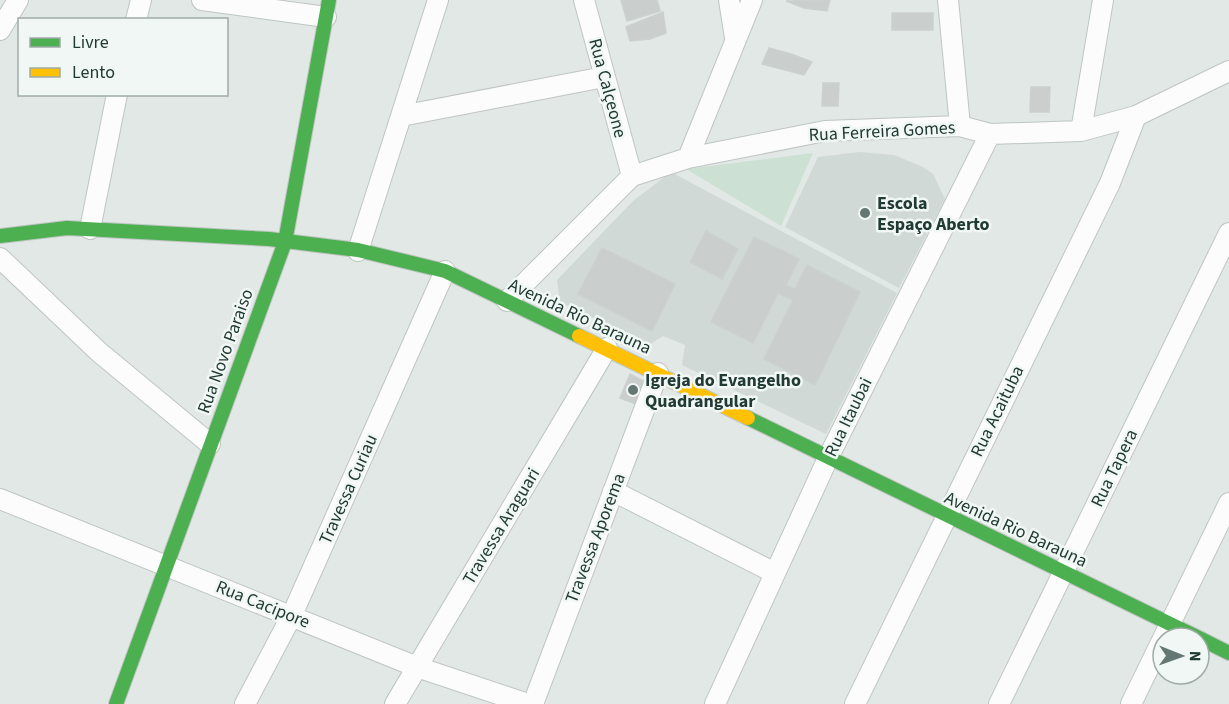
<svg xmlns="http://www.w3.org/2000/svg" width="1229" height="704" font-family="'Source Sans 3',sans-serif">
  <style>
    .built { fill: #d0d9d5 }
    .green { fill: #cce1d3 }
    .building { fill: #cacfcd; stroke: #cbd1ce; stroke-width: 1.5 }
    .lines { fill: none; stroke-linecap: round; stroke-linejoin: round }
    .street-casing { stroke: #bfc5c2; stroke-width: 22 }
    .fast-casing { stroke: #bfc5c3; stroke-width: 16 }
    .slow-casing { stroke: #bfc5c3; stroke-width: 16 }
    .street { stroke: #fbfcfb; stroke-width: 20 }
    .fast { stroke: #4caf50; stroke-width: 14 }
    .slow { stroke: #ffc107; stroke-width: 14 }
    .poi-dot { fill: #657772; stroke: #f0f7f4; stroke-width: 2 }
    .labels { text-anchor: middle; stroke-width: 5; stroke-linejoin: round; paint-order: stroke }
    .street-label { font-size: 18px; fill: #223a34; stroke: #f0f7f4 }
    .poi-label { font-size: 18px; font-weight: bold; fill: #223a34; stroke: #f0f7f4; text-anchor: start }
  </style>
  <rect width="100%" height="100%" fill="#e2e8e5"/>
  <path class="built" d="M859,152L894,155L923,167L933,174L945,199L899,288L785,227L818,157Z
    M671,172L897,293L826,434L682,365L685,345L663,336L649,345L560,302L557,280L633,201Z"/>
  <path class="green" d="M813,153L781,226L686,169Z"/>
  <path class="building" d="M621,0H657L660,11L627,21Z
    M830,0L827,11L804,8L786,1Z
    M663,12L666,33L650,39L630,41L626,27Z
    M892,13H933V30H892Z
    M769,48L791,54L812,62L804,75L762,64Z
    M823,83H839L838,106H822Z
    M1031,87H1050L1049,112H1030Z
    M706,231L738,249L722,279L690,262Z
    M754,237L799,259L786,285L795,289L807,265L860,292L815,385L764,359L793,300L778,293L753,343L711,322Z
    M602,248L675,284L652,331L578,294Z
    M630,374L645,382L636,404L620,398Z"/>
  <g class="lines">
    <defs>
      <path id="street" d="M202,0L326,17
        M584,0L632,176
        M729,0L735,38
        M948,0L960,126
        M136,20L141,0
        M0,30L18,0
        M401,116L604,77
        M1081,131L1103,0
        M688,158L752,0
        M90,229L117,94
        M358,251L438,0
        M0,258L99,352L210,444
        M507,301L632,176L688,158L825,131L960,126L990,134L1081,131L1136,116L1229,71
        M613,491L773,572
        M0,499L417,667L528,704
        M245,704L292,615L445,271
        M395,704L607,348
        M533,704L658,373
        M715,704L829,456L990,134
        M855,704L1110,183L1136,116
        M999,704L1229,233
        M1131,704L1229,503"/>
      <path id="fast" d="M0,236L67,228L269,239L358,250L445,271L579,336
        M748,418L1199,638
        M1199,638L1229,653
        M116,704L285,242L329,0"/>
      <path id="slow" d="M579,336L748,418"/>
    </defs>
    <use href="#street" class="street-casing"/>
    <use href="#fast" class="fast-casing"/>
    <use href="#slow" class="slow-casing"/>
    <use href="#street" class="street"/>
    <use href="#fast" class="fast"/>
    <use href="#slow" class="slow"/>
  </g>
  <g class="poi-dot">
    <circle cx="865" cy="213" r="6"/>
    <circle cx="633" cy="390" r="6"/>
  </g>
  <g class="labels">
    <g class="street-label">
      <text transform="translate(608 88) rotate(75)" y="6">Rua Calçeone</text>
      <text transform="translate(882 131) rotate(-3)" y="6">Rua Ferreira Gomes</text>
      <text transform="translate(580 316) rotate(25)" y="6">Avenida Rio Barauna</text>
      <text transform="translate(225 351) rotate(-70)" y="6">Rua Novo Paraiso</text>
      <text transform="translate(997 411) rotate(-64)" y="6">Rua Acaituba</text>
      <text transform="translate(848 417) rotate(-64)" y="6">Rua Itaubai</text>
      <text transform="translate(1114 468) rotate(-64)" y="6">Rua Tapera</text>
      <text transform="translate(348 489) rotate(-66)" y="6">Travessa Curiau</text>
      <text transform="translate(501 526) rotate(-59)" y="6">Travessa Araguari</text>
      <text transform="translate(1016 529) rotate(25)" y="6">Avenida Rio Barauna</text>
      <text transform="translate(595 538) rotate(-69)" y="6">Travessa Aporema</text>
      <text transform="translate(263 604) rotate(22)" y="6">Rua Cacipore</text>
    </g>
    <g class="poi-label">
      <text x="877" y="209">Escola<tspan x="877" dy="21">Espaço Aberto</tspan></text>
      <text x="645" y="386">Igreja do Evangelho<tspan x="645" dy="21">Quadrangular</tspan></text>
    </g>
  </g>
  <rect x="18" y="18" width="210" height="78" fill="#f0f7f4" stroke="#9eaba7" stroke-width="1.5"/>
  <rect x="30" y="38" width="30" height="9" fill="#4caf50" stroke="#9eaba7" stroke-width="1.5"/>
  <text x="72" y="48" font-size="18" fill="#223a34">Livre</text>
  <rect x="30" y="68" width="30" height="9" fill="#ffc107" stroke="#9eaba7" stroke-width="1.5"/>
  <text x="72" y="78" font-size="18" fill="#223a34">Lento</text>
  <g transform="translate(1181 656) rotate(91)"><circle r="28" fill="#f0f7f4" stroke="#9eaba7" stroke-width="1.5"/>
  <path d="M0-4.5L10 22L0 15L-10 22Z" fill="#657772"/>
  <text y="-9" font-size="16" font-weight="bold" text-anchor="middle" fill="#223a34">N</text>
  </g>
</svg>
